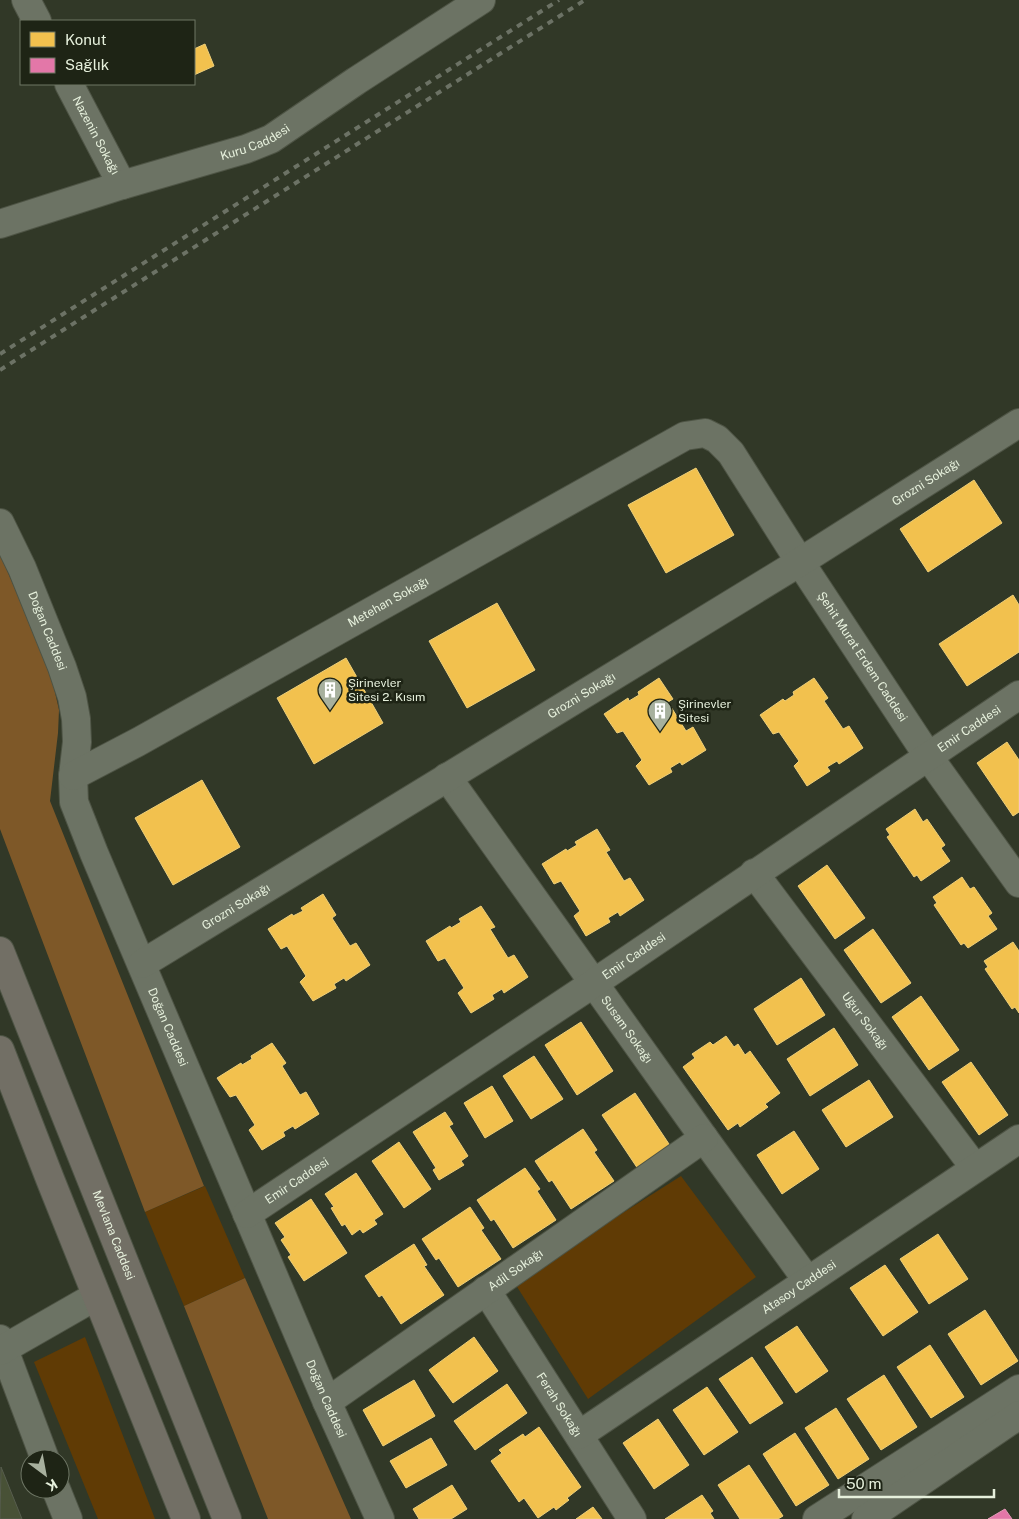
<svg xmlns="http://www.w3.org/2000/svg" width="1019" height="1519" font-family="'Public Sans',sans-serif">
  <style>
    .green { fill: #603b05 }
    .forest { fill: #7e5828 }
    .homes { fill: #f2c14e; stroke: #eecf79 }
    .health { fill: #e377a8; stroke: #e49bb8 }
    .building { fill: #485136; stroke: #575d4e }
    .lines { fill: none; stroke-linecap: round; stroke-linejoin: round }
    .minor-casing { stroke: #4e5445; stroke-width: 30 }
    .major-casing { stroke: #4e5445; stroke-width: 30 }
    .minor { stroke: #6c7364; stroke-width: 28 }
    .major { stroke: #726f65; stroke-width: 28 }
    .rail { stroke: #6c7265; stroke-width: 4; stroke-dasharray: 6 6; stroke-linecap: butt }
    .labels { text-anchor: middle; stroke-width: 5; stroke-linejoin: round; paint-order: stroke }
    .street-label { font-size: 12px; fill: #e6f0dc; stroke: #1e2415 }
    .poi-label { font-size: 12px; fill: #e6f0dc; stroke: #1e2415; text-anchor: start }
  </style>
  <rect width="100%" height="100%" fill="#313827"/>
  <path class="green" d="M681,1176L756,1277L588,1399L514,1282Z
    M205,1186L245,1278L184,1306L145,1212Z
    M85,1337L155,1519H98L34,1362Z"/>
  <path class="forest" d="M0,554L41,650L54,688L59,710L58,733L50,801L204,1186L145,1212L0,829Z
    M245,1278L351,1519H268L184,1306Z"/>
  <path class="homes" d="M205,44L214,66L194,75V49Z
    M696,468L734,535L666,573L628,505Z
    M974,480L1002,523L928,572L900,529Z
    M1013,595L1019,605V652L967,686L939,644Z
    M497,603L535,670L467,708L429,641Z
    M346,658L383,723L314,764L277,698Z
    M659,678L673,699L668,702L686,731L693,727L706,750L682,765L680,762L670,768L672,772L649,785L636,766L642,760L623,731L617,733L604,714L628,698L629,701L639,695L638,692Z
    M814,678L828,698L824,701L843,729L849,726L863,748L839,764L837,761L827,767L830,771L807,786L794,766L799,761L779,732L773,734L760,715L783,699L785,701L794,695L793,692Z
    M1007,742L1019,760V812L1013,816L977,763Z
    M202,780L240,847L173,885L135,818Z
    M915,809L923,822L927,819L945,845L941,848L950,861L921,881L917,875L914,877L887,837L890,835L886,829Z
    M597,829L610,850L606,852L624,881L630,878L644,900L620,916L618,912L608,918L610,922L586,936L574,916L580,911L561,881L554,884L542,864L566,849L567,851L577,845L575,842Z
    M827,865L865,918L835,939L798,886Z
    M962,877L970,889L974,887L992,913L988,916L997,929L968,948L964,943L961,945L934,905L937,903L933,897Z
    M323,894L336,915L332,918L350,946L356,943L370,965L346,981L344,978L334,984L336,988L313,1001L300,982L306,976L287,946L281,949L268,929L292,914L293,916L303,911L301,908Z
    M481,906L495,927L490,929L508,958L514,955L528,977L504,993L502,989L492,995L494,999L471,1013L458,993L464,988L445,958L438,961L426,941L450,926L451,928L461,922L459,919Z
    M873,929L911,983L881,1003L844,950Z
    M1013,942L1019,951V1013L1015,1007L1012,1009L985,969L988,967L984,961Z
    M801,978L825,1015L777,1045L754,1009Z
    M921,996L959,1050L929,1070L892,1017Z
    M581,1022L613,1071L577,1095L545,1045Z
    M834,1028L858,1065L810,1096L787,1059Z
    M726,1036L734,1047L738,1044L745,1055L750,1051L780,1093L765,1104L768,1107L740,1127L738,1123L728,1130L683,1067L695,1058L692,1054L710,1042L713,1045Z
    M272,1043L286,1063L282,1066L300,1095L306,1092L319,1114L295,1129L293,1126L283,1132L285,1136L262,1150L249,1130L255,1125L236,1095L230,1097L217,1078L241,1063L242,1065L252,1059L251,1056Z
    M534,1056L563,1099L531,1119L503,1076Z
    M971,1062L1008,1115L979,1135L942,1082Z
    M869,1080L893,1117L846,1147L822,1110Z
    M492,1086L513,1121L485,1138L464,1103Z
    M635,1093L671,1147L638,1169L602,1115Z
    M445,1112L453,1124L449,1126L468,1156L461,1161L464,1165L439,1180L433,1170L436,1168L413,1132Z
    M583,1129L597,1150L594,1152L614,1181L571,1209L552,1180L549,1182L535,1161Z
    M794,1131L819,1169L782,1194L757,1155Z
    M399,1142L431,1189L404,1208L372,1161Z
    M525,1168L540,1189L537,1191L556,1220L513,1248L494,1219L491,1221L477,1200Z
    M356,1173L383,1214L374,1220L377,1224L363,1233L360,1229L352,1235L345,1224L342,1226L331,1208L334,1207L325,1194Z
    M311,1199L347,1253L304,1281L288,1257L291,1255L281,1240L285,1237L275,1223Z
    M470,1207L484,1228L481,1230L501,1259L458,1287L439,1258L436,1260L422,1239Z
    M938,1234L968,1279L929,1304L900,1259Z
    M414,1244L427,1265L424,1266L444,1295L401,1324L382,1295L379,1297L365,1276Z
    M885,1265L918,1312L883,1336L850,1288Z
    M985,1310L1018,1361L981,1385L948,1334Z
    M797,1326L828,1371L796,1393L765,1347Z
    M474,1337L498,1371L453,1403L429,1370Z
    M930,1345L964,1397L931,1418L897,1367Z
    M752,1357L783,1403L750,1424L719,1379Z
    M884,1375L917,1427L881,1450L847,1399Z
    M414,1380L435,1416L383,1446L363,1410Z
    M507,1384L527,1413L475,1450L454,1421Z
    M707,1387L738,1432L704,1455L673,1410Z
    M836,1408L869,1459L838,1479L805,1428Z
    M658,1419L689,1465L654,1489L623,1443Z
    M539,1427L581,1487L567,1498L569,1500L556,1510L554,1507L538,1518L524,1498L519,1502L491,1461L502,1453L499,1450L523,1434L525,1437Z
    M795,1433L829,1485L796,1506L763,1454Z
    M431,1438L447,1465L406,1488L390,1461Z
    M749,1465L783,1516L778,1519H740L718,1485Z
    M452,1485L467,1509L451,1519H419L413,1509Z
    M702,1495L713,1511L710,1513L714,1519H665Z
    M593,1507L602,1519H576Z"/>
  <path class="health" d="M1005,1509L1012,1519H988Z"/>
  <path class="building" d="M1,1467L22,1519H0Z"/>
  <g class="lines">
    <defs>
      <g id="minor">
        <path d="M26,0L37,21"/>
        <path id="s1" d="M69,84L122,185"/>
        <path id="s2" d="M0,224L122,185L246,149L271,139L356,81L481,0"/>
        <path id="s3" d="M0,523L22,568L62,667L72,697L76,719L77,742L73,776L74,802L94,853L327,1402L380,1519"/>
        <path id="s4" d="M73,776L138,742L685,436L705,433L717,439L731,453L800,562L928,756L1019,883"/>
        <path id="s5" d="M447,777L704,1138L807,1280"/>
        <path id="s6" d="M754,873L975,1168"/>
        <path id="s7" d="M142,964L800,562L1019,423"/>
        <path id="s8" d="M247,1214L594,983L1019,695"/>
        <path id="s9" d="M486,1290L632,1519"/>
        <path d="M0,1339L45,1459"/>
        <path d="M0,1351L96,1296"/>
        <path id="s10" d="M327,1402L704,1138"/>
        <path id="s11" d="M579,1435L1019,1139"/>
        <path d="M56,1489L68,1519"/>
        <path d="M817,1519L1019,1389"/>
        <path d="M866,1519L1019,1415"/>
      </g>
      <g id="major">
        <path id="s12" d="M0,951L227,1519"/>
        <path d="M0,1050L50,1179L186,1519"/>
      </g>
    </defs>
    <use href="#minor" class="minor-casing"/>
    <use href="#major" class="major-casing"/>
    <use href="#minor" class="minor"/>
    <use href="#major" class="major"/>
    <path class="rail" d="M0,354L559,0
      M0,370L585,0"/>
  </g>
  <defs>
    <symbol id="building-pin" viewBox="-11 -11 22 30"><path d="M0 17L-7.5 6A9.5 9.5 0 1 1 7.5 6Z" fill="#a7b09d" stroke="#1e2415"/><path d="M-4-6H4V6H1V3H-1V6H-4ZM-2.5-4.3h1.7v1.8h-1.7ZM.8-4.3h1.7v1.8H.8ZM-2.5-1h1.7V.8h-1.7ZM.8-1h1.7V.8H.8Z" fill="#fff"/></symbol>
  </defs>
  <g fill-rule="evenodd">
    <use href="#building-pin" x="316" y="676" width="28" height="38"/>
    <use href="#building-pin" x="646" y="697" width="28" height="38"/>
  </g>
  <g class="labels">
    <g class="street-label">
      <text dy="4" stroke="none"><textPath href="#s1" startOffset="58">Nazenin Sokağı</textPath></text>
      <text dy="4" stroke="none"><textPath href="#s2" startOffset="268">Kuru Caddesi</textPath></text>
      <text dy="4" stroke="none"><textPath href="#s7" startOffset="920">Grozni Sokağı</textPath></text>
      <text dy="4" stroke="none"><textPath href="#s4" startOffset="360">Metehan Sokağı</textPath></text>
      <text dy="4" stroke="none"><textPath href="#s3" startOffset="118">Doğan Caddesi</textPath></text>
      <text dy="4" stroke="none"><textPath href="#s4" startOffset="996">Şehit Murat Erdem Caddesi</textPath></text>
      <text dy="4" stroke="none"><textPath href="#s7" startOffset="515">Grozni Sokağı</textPath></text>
      <text dy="4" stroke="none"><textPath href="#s8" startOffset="870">Emir Caddesi</textPath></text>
      <text dy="4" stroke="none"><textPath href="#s7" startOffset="110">Grozni Sokağı</textPath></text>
      <text dy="4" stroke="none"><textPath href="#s8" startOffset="465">Emir Caddesi</textPath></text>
      <text dy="4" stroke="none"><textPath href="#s6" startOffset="185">Uğur Sokağı</textPath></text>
      <text dy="4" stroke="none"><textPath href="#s3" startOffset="538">Doğan Caddesi</textPath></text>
      <text dy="4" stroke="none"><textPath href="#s5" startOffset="310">Susam Sokağı</textPath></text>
      <text dy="4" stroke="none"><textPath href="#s8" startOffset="60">Emir Caddesi</textPath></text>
      <text dy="4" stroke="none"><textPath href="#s12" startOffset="306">Mevlana Caddesi</textPath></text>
      <text dy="4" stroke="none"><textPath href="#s10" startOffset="230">Adil Sokağı</textPath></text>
      <text dy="4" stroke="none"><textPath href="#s11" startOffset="265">Atasoy Caddesi</textPath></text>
      <text dy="4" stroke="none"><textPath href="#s3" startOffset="942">Doğan Caddesi</textPath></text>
      <text dy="4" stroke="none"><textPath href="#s9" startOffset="136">Ferah Sokağı</textPath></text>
    </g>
    <g class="poi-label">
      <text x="348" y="687">Şirinevler<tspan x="348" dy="14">Sitesi 2. Kısım</tspan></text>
      <text x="678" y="708">Şirinevler<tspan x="678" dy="14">Sitesi</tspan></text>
    </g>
  </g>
  <rect x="20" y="20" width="175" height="65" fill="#1e2415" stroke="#6e7665"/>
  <rect x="30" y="32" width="25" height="15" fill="#f2c14e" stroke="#6e7665"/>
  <text x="65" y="45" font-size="15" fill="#e6f0dc">Konut</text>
  <rect x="30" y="58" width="25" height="15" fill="#e377a8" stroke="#6e7665"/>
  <text x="65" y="70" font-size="15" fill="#e6f0dc">Sağlık</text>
  <g transform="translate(45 1474) rotate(148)"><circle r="24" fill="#1e2415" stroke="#6e7665"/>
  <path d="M0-4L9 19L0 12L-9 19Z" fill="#a7b09d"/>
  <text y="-8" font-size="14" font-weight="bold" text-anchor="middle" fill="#e6f0dc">K</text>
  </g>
  <path d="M839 1489v8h155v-8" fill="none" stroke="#e6f0dc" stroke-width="2.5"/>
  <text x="846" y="1489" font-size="15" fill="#e6f0dc" stroke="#1e2415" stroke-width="4" paint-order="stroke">50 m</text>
</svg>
